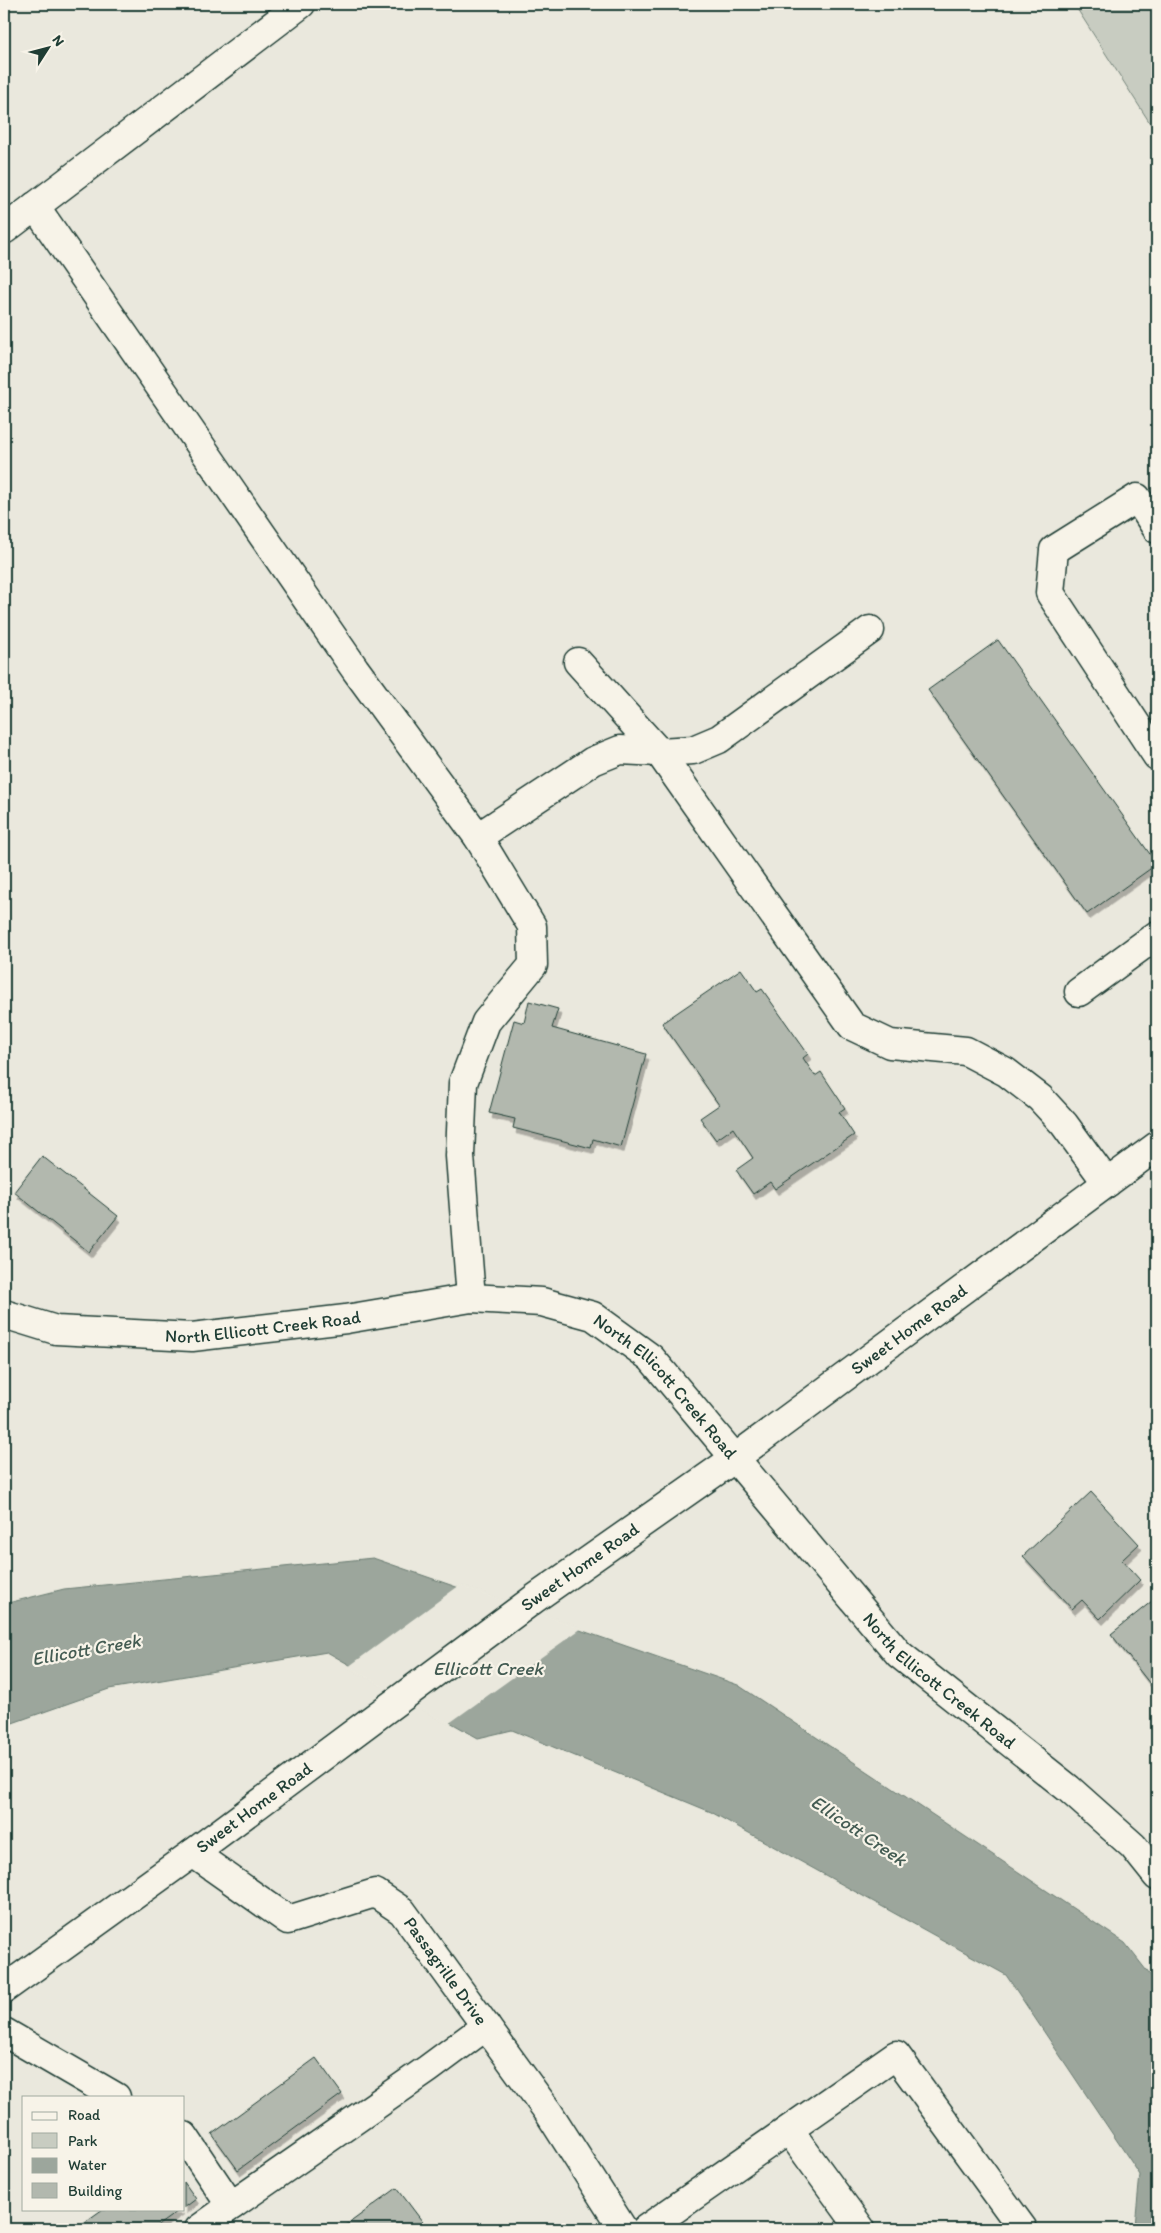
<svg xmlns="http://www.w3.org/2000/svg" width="1161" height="2233" font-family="Itim,sans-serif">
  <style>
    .green { fill: #c8ccc1; stroke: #74847a }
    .water { fill: #9ca69c; stroke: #6a7c72 }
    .pier { fill: #eae8dd }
    .building { fill: #b2b8ae; stroke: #1f3d34; filter: url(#shadow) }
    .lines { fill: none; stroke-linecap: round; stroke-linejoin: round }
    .minor-casing { stroke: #1f3d34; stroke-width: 31 }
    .major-casing { stroke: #1f3d34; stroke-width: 31 }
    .minor { stroke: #f7f3e8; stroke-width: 28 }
    .major { stroke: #f7f3e8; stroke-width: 28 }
    .labels { text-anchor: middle; stroke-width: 4.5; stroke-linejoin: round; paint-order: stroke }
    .street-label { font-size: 18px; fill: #1f3d34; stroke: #f7f3e8 }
    .water-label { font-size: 19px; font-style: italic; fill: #445c53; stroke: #f7f3e8 }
  </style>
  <defs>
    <filter id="shadow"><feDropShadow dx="3" dy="5.5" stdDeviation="0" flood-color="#0004"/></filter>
  </defs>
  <rect width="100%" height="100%" fill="#eae8dd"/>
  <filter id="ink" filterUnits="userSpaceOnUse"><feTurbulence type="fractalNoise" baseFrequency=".02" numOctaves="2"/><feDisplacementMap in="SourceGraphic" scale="10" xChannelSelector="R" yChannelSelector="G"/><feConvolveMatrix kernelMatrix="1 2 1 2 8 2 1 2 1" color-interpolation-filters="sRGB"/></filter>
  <g filter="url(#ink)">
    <path class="green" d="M1074,4H1157V134Z"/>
    <path class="water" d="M373,1558L738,1685L1125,1943L1157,1984V2229H1132L1135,2225L1140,2175L1006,1975L711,1812L512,1730L478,1738L327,1652L109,1689L4,1726V1604L64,1589Z"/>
    <path class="pier" d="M460,1585L582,1628L448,1724L348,1667Z"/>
    <path class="building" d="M998,640L1157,864L1087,914L928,690Z
      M741,969L757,992L762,989L808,1054L803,1058L815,1076L821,1072L845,1108L839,1112L854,1135L775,1189L770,1182L753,1194L736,1170L753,1158L733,1128L716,1140L700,1118L719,1105L662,1023Z
      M529,1001L558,1009L552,1028L646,1054L621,1147L593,1139L591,1148L513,1128L515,1119L489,1113L514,1020L524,1023Z
      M42,1156L118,1216L89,1252L14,1192Z
      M1091,1492L1139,1544L1122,1560L1140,1580L1100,1619L1082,1600L1072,1609L1023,1556Z
      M1157,1597V1693L1111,1634Z
      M316,2058L342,2094L238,2170L212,2134Z
      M184,2182L196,2199L184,2208Z
      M397,2188L428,2229H341Z
      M103,2209H181L153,2229H75Z"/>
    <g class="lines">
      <defs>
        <g id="minor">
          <path d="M35,206L355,669L478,837L532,926L533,965L486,1022L463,1083L460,1156L471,1298"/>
          <path d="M4,230L301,4"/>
          <path d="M1157,529L1137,498L1054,550L1050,593L1157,756"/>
          <path d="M578,662L659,752L852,1026L890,1044L966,1051L1006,1072L1040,1098L1064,1124L1107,1183"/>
          <path d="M478,837L593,761L620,750L659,752L693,750L719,739L870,630"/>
          <path d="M1079,992L1157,935"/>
          <path id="s1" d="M4,1314L56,1330L192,1337L346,1319L471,1298L542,1302L593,1316L651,1358L899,1654L1069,1789L1133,1846L1157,1876"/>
          <path id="s2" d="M193,1853L288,1920L375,1893L402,1911L549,2113L623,2229"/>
          <path d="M4,2032L116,2097"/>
          <path d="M789,2130L861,2229"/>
          <path d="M184,2136L231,2206L428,2069L486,2026"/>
          <path d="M199,2229L231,2206"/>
          <path d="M646,2229L896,2055L1023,2229"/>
        </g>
        <g id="major">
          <path id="s3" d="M4,1989L193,1853L534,1599L735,1458L1157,1146"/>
        </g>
      </defs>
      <use href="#minor" class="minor-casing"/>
      <use href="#major" class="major-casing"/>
      <use href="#minor" class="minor"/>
      <use href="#major" class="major"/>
    </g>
  </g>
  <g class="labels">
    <g class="street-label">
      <text dy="6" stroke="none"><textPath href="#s1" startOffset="262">North Ellicott Creek Road</textPath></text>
      <text dy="6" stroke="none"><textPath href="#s3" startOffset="1120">Sweet Home Road</textPath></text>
      <text dy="6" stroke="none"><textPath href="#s1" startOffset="698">North Ellicott Creek Road</textPath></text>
      <text dy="6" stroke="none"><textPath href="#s3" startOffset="714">Sweet Home Road</textPath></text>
      <text dy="6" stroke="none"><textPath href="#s1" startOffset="1102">North Ellicott Creek Road</textPath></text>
      <text dy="6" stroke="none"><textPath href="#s3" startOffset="309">Sweet Home Road</textPath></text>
      <text dy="6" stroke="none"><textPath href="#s2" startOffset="314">Passagrille Drive</textPath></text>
    </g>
    <g class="water-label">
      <text transform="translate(86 1649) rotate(-10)" y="7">Ellicott Creek</text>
      <text x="488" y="1675">Ellicott Creek</text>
      <text transform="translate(859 1830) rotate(34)" y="7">Ellicott Creek</text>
    </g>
  </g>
  <rect width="1161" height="2233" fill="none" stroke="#f7f3e8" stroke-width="20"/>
  <rect x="10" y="10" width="1141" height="2213" fill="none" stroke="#1f3d34" stroke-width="2" filter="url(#ink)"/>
  <rect x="22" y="2096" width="162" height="115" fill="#f7f3e8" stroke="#a1aaa0"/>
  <rect x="32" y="2112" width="25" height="8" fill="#f7f3e8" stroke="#a1aaa0"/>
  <text x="68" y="2120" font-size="15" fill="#1f3d34">Road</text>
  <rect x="32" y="2133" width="25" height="15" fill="#c8ccc1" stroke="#a1aaa0"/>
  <text x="68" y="2146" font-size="15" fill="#1f3d34">Park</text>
  <rect x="32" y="2158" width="25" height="15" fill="#9ca69c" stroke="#a1aaa0"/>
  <text x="68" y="2170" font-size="15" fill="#1f3d34">Water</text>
  <rect x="32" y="2183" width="25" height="15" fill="#b2b8ae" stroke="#a1aaa0"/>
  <text x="68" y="2196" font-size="15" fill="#1f3d34">Building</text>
  <g transform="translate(48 48) rotate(54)" stroke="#f7f3e8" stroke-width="4" paint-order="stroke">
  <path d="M0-4L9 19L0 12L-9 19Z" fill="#1f3d34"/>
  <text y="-8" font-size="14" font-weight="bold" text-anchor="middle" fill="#1f3d34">N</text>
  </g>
</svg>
